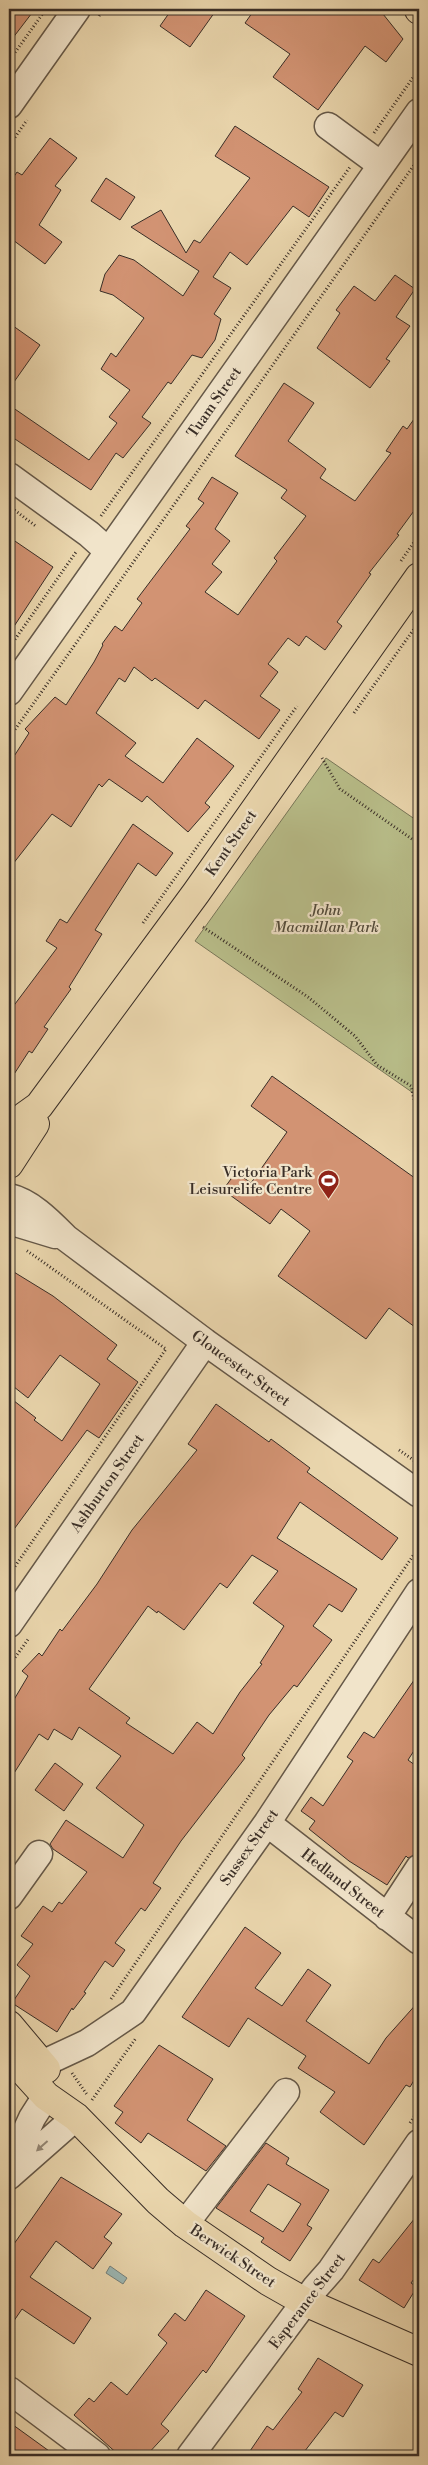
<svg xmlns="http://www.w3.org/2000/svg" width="428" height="2465" font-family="'Libre Bodoni',serif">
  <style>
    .green { fill: #b8bd89; stroke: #787658 }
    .water { fill: #9bb7b4; stroke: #74807c }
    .building { fill: #d29373; stroke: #392e27; fill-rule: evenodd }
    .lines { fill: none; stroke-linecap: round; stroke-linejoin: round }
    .minor-casing { stroke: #655848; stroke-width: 29 }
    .major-casing { stroke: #392e27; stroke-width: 30 }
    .path { stroke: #392e27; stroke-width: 3; stroke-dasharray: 1 2.5; stroke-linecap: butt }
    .minor { stroke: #f1e4ca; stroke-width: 26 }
    .major { stroke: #ead6ad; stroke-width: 28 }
    .oneway { fill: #958978 }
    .labels { text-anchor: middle; stroke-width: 4.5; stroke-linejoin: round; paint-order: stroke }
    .street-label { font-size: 15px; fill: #392e27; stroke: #f1e4ca }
    .park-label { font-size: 15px; font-style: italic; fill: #524b3b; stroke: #f1e4ca }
    .poi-label { font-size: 15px; fill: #392e27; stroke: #f1e4ca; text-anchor: end }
  </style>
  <rect width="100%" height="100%" fill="#ead6ad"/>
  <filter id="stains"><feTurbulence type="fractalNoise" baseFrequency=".004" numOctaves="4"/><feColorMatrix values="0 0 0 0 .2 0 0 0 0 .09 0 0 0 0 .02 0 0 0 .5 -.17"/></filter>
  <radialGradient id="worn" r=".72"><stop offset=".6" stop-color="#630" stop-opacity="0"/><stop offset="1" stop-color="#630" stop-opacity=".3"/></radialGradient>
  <path class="green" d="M326,758L419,822V1097L195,941Z"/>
  <path class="water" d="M110,2266L127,2278L123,2284L106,2273Z"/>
  <path class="building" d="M9,9H35L9,43Z
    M172,9H217L190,47L160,26Z
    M255,9H379L403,39L386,62L365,46L318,110L273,77L290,54L245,23Z
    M235,126L329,187L309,217L293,206L247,265L230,252L213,277L231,288L214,314L221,319L215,340L202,358L192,355L171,384L168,382L142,417L151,423L123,458L116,453L91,490L9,435V405L89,460L117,423L109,417L130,390L101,369L111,353L116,357L144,318L113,295L100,291L105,274L119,255L134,260L183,296L199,271L131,227L161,210L186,253L194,240L200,243L250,178L215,156Z
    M50,138L77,158L55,186L61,190L39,225L62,242L45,264L9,237V184L17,172L22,175Z
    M106,178L135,197L120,220L91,201Z
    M395,275L415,289L396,317L410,326L386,359L390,361L370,388L317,348L340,313L336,310L354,286L375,301Z
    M9,323L40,345L9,389Z
    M284,383L314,403L288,441L326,469L320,478L355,501L391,453L386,451L403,426L407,429L419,412V504L397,534L399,535L369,573L371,574L337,622L342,626L325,650L306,636L299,646L288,638L268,664L278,672L260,696L280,710L259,739L205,700L198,709L155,678L152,681L134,667L125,682L119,678L96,713L136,743L125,756L163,783L197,738L234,766L205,803L210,807L188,832L147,796L142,802L109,779L102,787L99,784L71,827L52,814L9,869V764L29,733L25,729L55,697L66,705L94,662L103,645L102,644L115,626L122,631L142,603L137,599L190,529L186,526L204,503L198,499L212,477L238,493L215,529L230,541L212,564L222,572L205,592L238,615L277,561L274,558L306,516L281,498L287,490L235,456Z
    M9,537L53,567L9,634Z
    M133,824L173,853L156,876L138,863L95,930L102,934L69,987L71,989L44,1027L48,1029L32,1053L29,1051L9,1082V1012L57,948L46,941L60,919L67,923Z
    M272,1076L419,1181V1330L389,1308L366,1339L278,1276L310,1231L281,1209L270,1224L223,1190L236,1172L251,1183L287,1132L251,1106Z
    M9,1269L53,1296L117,1345L107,1359L138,1382L99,1438L87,1430L9,1536V1397L36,1418L34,1420L62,1441L100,1384L60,1355L28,1398L9,1383Z
    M216,1404L269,1442L271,1439L310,1468L307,1472L398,1538L382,1560L300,1502L277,1538L357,1589L342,1612L329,1604L313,1626L332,1640L297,1687L294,1685L269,1715L242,1755L245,1758L181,1841L153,1883L161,1888L145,1911L141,1908L115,1943L125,1950L113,1967L105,1961L84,1992L86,1993L73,2010L72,2008L57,2032L12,2003L30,1976L17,1965L33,1944L21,1936L43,1906L52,1912L59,1902L62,1904L87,1872L53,1849L50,1844L66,1820L123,1858L144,1825L96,1788L121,1756L79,1727L72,1740L54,1729L48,1740L39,1734L9,1781V1708L28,1676L22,1671L39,1653L42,1656L60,1629L62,1631L97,1584L132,1530L197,1450L188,1444ZM252,1555L278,1571L253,1603L284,1626L260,1663L262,1664L240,1692L213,1734L197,1722L173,1754L126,1723L130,1718L89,1689L148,1606L157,1613L158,1611L184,1630L220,1583L227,1588Z
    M419,1673V1743L408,1760L419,1768V1853L408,1858L406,1856L387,1885L349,1861L309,1829L315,1821L301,1811L311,1797L323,1806L353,1761L347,1757L364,1732L374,1738Z
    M55,1763L83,1784L64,1811L35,1790Z
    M245,1927L281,1953L255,1988L282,2006L308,1969L331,1985L306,2021L369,2064L386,2038L419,2001V2072L410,2087L406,2085L364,2145L320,2112L335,2092L298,2068L306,2056L248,2018L229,2047L182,2017Z
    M159,2045L213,2079L187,2120L226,2146L206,2171L148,2133L141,2143L115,2123L123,2112L114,2106Z
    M266,2143L289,2158L286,2164L329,2190L307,2225L312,2228L290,2261L261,2242L264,2238L216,2208ZM268,2184L301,2204L283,2232L250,2211Z
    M61,2177L122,2214L104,2237L112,2243L93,2269L56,2241L30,2277L91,2318L74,2344L22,2309L9,2328V2251Z
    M419,2213V2272L411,2283L417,2287L404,2308L359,2280L373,2259L379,2263Z
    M206,2290L245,2316L206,2373L203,2370L161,2424L169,2431L146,2456H120L74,2415L89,2398L94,2402L111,2382L127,2395L167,2343L158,2335L175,2313L185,2321Z
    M318,2358L363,2385L343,2417L335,2412L301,2456H258L250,2451L267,2426L273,2430L302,2392L298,2389Z
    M9,2422L56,2456H16L9,2451Z"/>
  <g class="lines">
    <defs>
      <path id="minor" d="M9,105L77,9
        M328,126L381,165
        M9,476L89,534L108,551
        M9,692L419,112
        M9,1197C31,1202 50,1222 66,1238L205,1342L419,1494
        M9,1221L55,1235
        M9,1624L205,1342
        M267,1823L419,1941
        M9,1896L39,1854
        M387,1917L419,1868
        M42,2064L87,2043L133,2012L267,1823L419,1592
        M9,2168L32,2118L46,2096
        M9,2176L76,2117
        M185,2224L286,2092
        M9,2390L97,2456
        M190,2456L316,2287L331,2270L419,2143"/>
      <path id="major" d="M419,9V10
        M9,1136L25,1116L39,1106L196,893L419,577
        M9,1164L35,1124
        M9,2025L46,2069
        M9,2055L46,2096L76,2117L158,2201L185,2224L268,2281L305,2302L419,2352"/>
    </defs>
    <use href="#minor" class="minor-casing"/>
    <use href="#major" class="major-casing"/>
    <path class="path" d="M99,16L104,9
      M9,61L46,9
      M374,133L419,69
      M9,146L27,120
      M9,506L37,527
      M101,516L350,167
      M401,561L419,535
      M9,648L76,552
      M354,713L419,622
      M9,738L419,158
      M322,758L340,789L419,844
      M143,923L297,706
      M203,927L308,997L355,1036L377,1065L411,1086L415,1104L419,1107
      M399,1450L419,1464
      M9,1575L166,1349L26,1250
      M9,1666L29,1638
      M9,1997L13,2004
      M111,1999L419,1547
      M72,2073L88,2096
      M92,2100L136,2038
      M410,2123L419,2109"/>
    <use href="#minor" class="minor"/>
    <use href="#major" class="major"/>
  </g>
  <defs><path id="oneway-solid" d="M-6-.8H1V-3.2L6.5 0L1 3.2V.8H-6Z" transform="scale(1.25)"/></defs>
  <use class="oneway" href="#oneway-solid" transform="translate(42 2146) rotate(138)"/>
  <defs>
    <symbol id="stadium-pin" viewBox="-11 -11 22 30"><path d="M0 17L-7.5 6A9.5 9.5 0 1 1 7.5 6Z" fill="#8f2418" stroke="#f1e4ca"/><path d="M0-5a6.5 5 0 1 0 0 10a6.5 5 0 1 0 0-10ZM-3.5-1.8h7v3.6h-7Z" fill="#fff"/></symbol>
  </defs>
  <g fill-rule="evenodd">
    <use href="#stadium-pin" x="316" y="1168" width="25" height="34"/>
  </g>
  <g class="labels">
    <g class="street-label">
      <text transform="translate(214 402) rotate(-55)" y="5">Tuam Street</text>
      <text transform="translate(231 843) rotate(-55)" y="5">Kent Street</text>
      <text transform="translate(241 1368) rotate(36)" y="5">Gloucester Street</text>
      <text transform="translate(107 1483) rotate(-55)" y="5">Ashburton Street</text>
      <text transform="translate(249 1847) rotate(-55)" y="5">Sussex Street</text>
      <text transform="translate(343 1883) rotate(38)" y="5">Hedland Street</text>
      <text transform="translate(233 2256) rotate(34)" y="5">Berwick Street</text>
      <text transform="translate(307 2301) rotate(-53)" y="5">Esperance Street</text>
    </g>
    <g class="park-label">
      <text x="326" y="915">John<tspan x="326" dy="17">Macmillan Park</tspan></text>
    </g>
    <g class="poi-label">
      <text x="312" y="1177">Victoria Park<tspan x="312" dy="17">Leisurelife Centre</tspan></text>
    </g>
  </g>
  <rect width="428" height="2465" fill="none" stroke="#ead6ad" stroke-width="30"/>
  <rect x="10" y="10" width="408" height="2445" fill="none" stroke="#392e27" stroke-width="2.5"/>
  <rect x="15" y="15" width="398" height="2435" fill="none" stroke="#392e27"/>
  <rect width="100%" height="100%" filter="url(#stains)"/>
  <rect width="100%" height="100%" fill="url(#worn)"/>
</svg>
